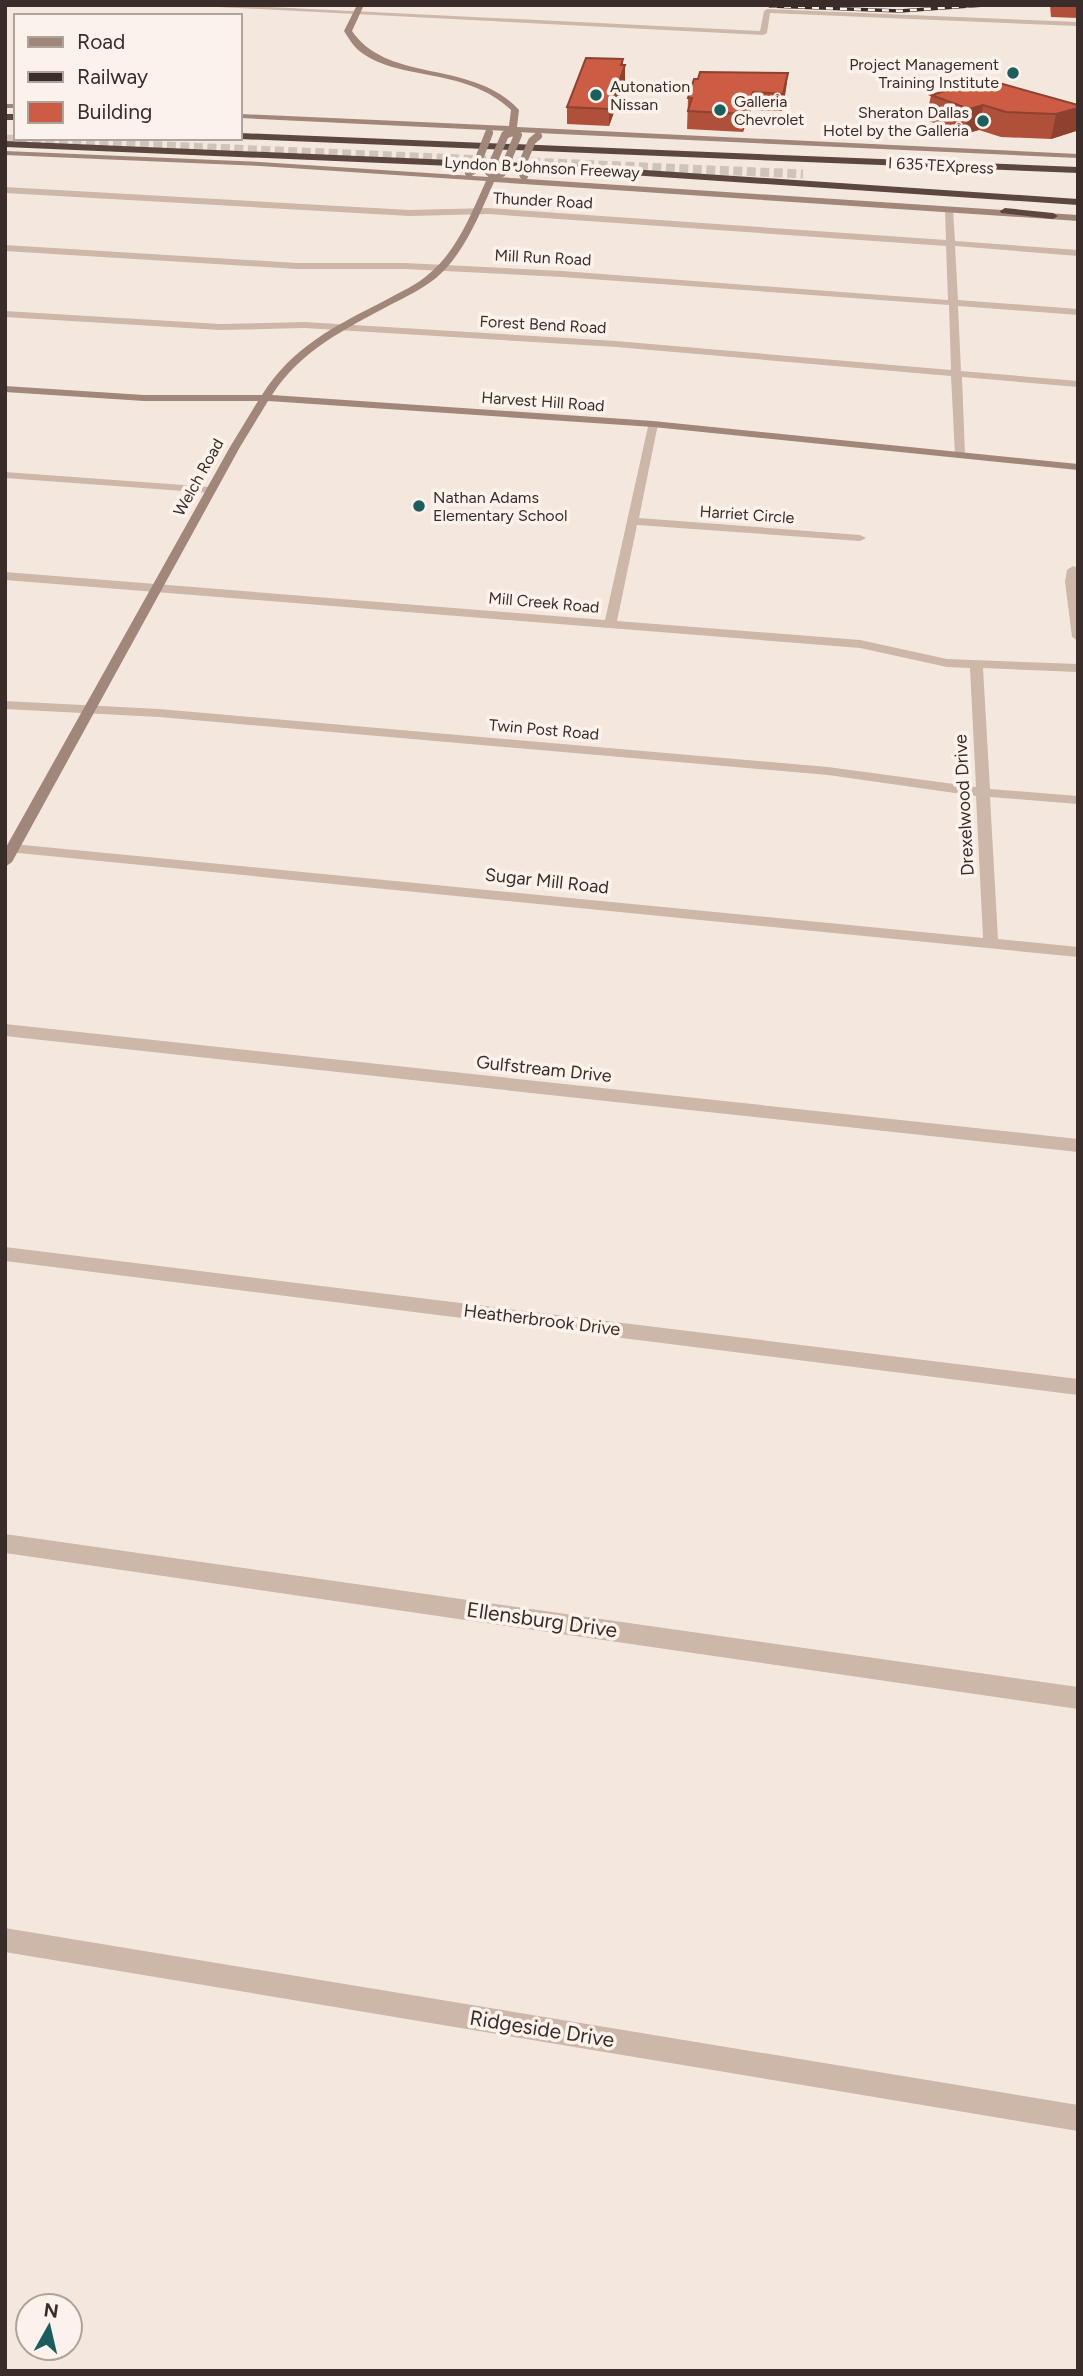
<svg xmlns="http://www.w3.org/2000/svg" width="1083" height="2376" font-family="Figtree,sans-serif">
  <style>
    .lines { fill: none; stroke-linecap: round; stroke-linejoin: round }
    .highway-tunnel { stroke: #cfc3ba; stroke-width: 9; stroke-dasharray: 9 4.5; stroke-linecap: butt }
    .street { fill: #cdb7a9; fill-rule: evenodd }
    .secondary { fill: #a1867a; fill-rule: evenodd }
    .highway { fill: #5b4740; fill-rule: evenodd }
    .rail-casing { stroke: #3a2d29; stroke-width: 3.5 }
    .rail { stroke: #fbf3eb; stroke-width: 2.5; stroke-dasharray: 7; stroke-linecap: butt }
    .secondary-bridge { stroke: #a1867a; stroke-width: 8 }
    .wall { fill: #af503a }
    .shaded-wall { fill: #8f4130 }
    .building { fill: #cc5d44; stroke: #8f4130; stroke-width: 2 }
    .poi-dot { fill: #1c5e5e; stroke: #fbf3eb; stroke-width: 2.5 }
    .labels { text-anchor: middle; stroke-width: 7; stroke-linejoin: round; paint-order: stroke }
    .far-poi-label { font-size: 16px; fill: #3a2d29; stroke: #fbf3eb; text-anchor: start }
    .far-street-label { font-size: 16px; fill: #3a2d29; stroke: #fbf3eb }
    .street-label { font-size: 18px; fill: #3a2d29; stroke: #fbf3eb }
    .near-street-label { font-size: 21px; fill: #3a2d29; stroke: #fbf3eb }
  </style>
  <rect width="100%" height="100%" fill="#f4e8de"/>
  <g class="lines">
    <path class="highway-tunnel" d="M5,139L803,174"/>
    <path class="street" d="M180,5H231L760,31L764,11L767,9L1078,22V26L770,13L767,33L763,35Z
      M5,187L410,210L488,208L946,240L945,210L949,207L953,210L955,241L1078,250V256L955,246L958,300L1078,309V315L958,306L961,371L1078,381V387L962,377L965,455L960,458L955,455L951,376L616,347L304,328L220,330L5,317V311L220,324L304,322L616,341L951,370L949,305L562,277L405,269H297L5,251V245L297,263H405L562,271L948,300L946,246L488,214L410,216L5,193Z
      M649,422L658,424L639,518L860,535L866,538L860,541L637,525L617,621L860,640L947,659L1078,664V672L983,668L990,789L1078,796V804L990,797L998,939L1078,947V957L8,852V846L13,844L983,938L976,796L828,775L159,717L5,709V701L159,709L828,767L976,787L970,668L947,667L860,648L5,580V572L605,620Z
      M5,472L211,487L217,490L211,493L5,478Z
      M1073,566L1078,568V641L1072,637L1065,582L1067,570Z
      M5,1024L1078,1139V1152L5,1036Z
      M5,1247L1078,1379V1395L5,1261Z
      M5,1534L1078,1687V1709L5,1553Z
      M5,1928L1078,2105V2131L5,1952Z"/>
    <path class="secondary" d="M357,5H364L352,31C388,84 473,59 519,110L517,127L1078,154V158L516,132L512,134L508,131L240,118V114L509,126L511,110C464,65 396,83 357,49C352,44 348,37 344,31Z
      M5,104H16V108H5Z
      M5,151L260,162L489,177L493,173L497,177L1078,215V221L494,182C479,215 465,253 436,278C422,289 406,297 390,305C345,329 300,351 272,395L653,421L1078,464V470L653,427L268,401L240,447L12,862L5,867V849L230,447L258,401H144L5,392V386L144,395H262C292,347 335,326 384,301C400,292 417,285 430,273C458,249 471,214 486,181L260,166L5,155Z"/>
    <path class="highway" d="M5,114H16V120H5Z
      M240,133L1078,167V173L240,139L237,138Z
      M5,141L571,165L1078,199V205L571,171L5,147Z
      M1005,208L1053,213L1058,216L1053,219L1001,213L1000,211Z"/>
    <defs>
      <path id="rail" d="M770,6L900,11L984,5"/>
    </defs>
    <use href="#rail" class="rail-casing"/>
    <use href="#rail" class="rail"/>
    <path class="secondary-bridge" d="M512,132L518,135L502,173L493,176L489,172L505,135Z
      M469,173L475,169L489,133
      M524,176L520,169L532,141L538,136"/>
  </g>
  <path class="wall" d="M1050,5H1078V18L1051,17Z
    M623,59V65H625V82L609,126L567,124V107Z
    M788,73L782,111L751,110L743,132L687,129L688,98L698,79Z
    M931,95L1078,105V126L1076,131L1051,139L1001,137L979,130L964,134L926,120Z"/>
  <path class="shaded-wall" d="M623,59L622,73L625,65V82L609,126V109Z
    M788,73L786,90L782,111L783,94Z
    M753,92L751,110L743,132L745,114Z
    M983,105L979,130L964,134L969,109Z
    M1078,108V126L1076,131L1051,139L1056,114Z"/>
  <path class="building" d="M586,58L623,59L621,65H625L609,109L567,107Z
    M700,72L788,73L783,94L753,92L745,114L688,111L692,98H688L694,79H698Z
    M985,79L1078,105V108L1056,114L1006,112L983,105L969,109L931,95Z"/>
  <g class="poi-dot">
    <circle cx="1013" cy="73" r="7"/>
    <circle cx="596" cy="95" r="7"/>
    <circle cx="720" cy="110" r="7"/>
    <circle cx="983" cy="121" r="7"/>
    <circle cx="419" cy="506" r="7"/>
  </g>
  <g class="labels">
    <g class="far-poi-label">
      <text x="999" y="70" text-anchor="end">Project Management<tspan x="999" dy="18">Training Institute</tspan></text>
      <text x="610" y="92">Autonation<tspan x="610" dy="18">Nissan</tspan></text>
      <text x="734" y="107">Galleria<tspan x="734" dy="18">Chevrolet</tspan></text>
      <text x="969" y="118" text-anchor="end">Sheraton Dallas<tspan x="969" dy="18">Hotel by the Galleria</tspan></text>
      <text x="433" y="503">Nathan Adams<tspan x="433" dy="18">Elementary School</tspan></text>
    </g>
    <g class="far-street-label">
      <text transform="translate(941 165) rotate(3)" y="6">I 635 TEXpress</text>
      <text transform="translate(542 167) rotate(3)" y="6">Lyndon B Johnson Freeway</text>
      <text transform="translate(543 200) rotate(3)" y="6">Thunder Road</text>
      <text transform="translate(543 257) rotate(3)" y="6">Mill Run Road</text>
      <text transform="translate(543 324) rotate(3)" y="6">Forest Bend Road</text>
      <text transform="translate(543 401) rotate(4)" y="6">Harvest Hill Road</text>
      <text transform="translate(198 477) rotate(-61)" y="6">Welch Road</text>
      <text transform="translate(747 514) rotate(4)" y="6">Harriet Circle</text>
      <text transform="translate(544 602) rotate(5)" y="6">Mill Creek Road</text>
      <text transform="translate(544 729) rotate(5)" y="6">Twin Post Road</text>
    </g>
    <g class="street-label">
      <text transform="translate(964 805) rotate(-93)" y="6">Drexelwood Drive</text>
      <text transform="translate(547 881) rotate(6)" y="6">Sugar Mill Road</text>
      <text transform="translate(544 1069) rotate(6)" y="6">Gulfstream Drive</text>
      <text transform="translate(542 1320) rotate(7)" y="6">Heatherbrook Drive</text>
    </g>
    <g class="near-street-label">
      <text transform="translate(542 1620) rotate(8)" y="7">Ellensburg Drive</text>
      <text transform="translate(542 2029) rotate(9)" y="7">Ridgeside Drive</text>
    </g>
  </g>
  <rect width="1083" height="2376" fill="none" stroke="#3a2d29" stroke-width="14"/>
  <rect x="14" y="14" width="228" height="126" fill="#fbf3eb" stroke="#aea49d" stroke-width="2"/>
  <rect x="28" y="37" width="35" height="10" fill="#a1867a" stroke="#aea49d" stroke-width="2"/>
  <text x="77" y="49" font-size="21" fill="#3a2d29">Road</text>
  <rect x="28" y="72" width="35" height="10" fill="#3a2d29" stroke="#aea49d" stroke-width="2"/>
  <text x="77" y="84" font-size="21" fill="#3a2d29">Railway</text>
  <rect x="28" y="102" width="35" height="21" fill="#cc5d44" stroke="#aea49d" stroke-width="2"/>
  <text x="77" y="119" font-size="21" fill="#3a2d29">Building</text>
  <g transform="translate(49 2327) rotate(8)"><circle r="33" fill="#fbf3eb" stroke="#aea49d" stroke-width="2"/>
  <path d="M0-5L12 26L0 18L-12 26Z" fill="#1c5e5e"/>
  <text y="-10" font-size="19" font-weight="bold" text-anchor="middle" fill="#3a2d29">N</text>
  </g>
</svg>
